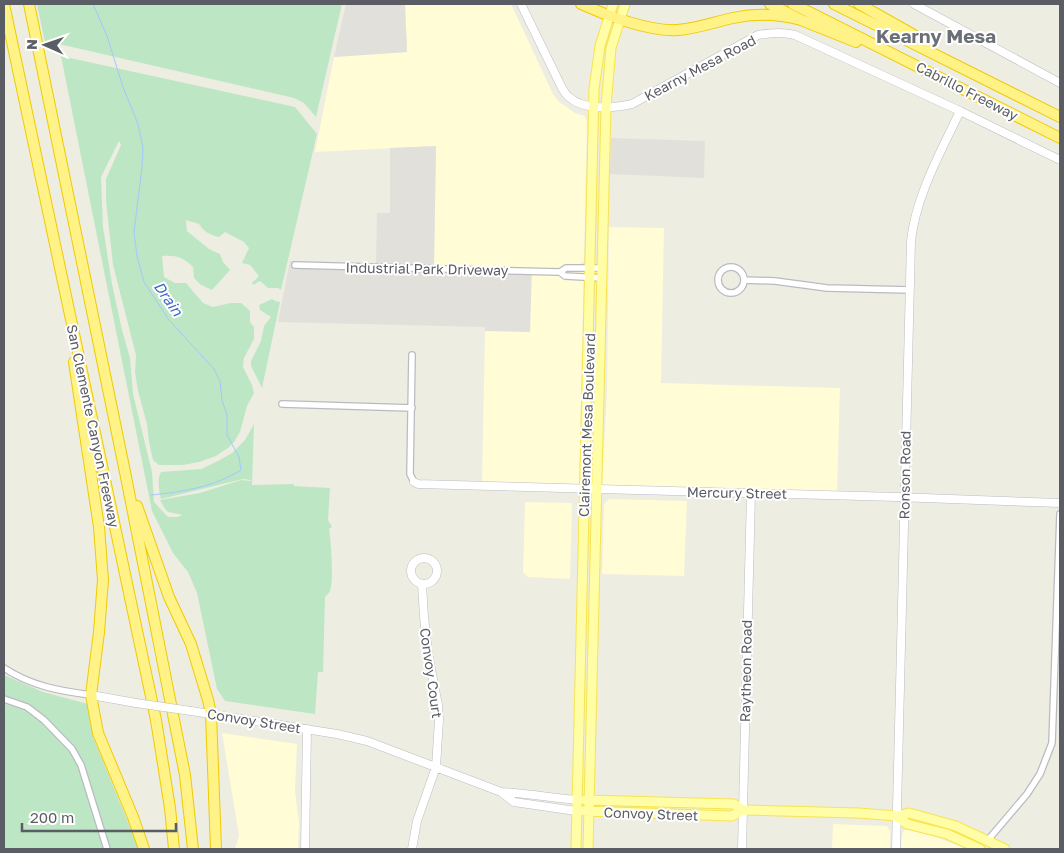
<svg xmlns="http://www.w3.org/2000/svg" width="1064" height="853" font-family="'Golos Text',sans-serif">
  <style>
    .commercial { fill: #fffcd6 }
    .industrial { fill: #e2e0da }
    .grass { fill: #bde7c4 }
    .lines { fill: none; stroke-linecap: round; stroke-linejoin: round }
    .stream { stroke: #a1c8ff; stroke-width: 1 }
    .street-casing { stroke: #babbc2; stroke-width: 8 }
    .secondary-casing { stroke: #bbbdc4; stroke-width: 9 }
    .primary-casing { stroke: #f8e351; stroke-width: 11 }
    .highway-casing { stroke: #f0ca00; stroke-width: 12 }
    .street { stroke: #fff; stroke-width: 5.5 }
    .secondary { stroke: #fff; stroke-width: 8 }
    .primary { stroke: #fffea6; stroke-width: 9 }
    .highway { stroke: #fff388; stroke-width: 10 }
    .secondary-bridge-casing { stroke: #bbbdc4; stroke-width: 9; stroke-linecap: butt }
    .secondary-bridge { stroke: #fff; stroke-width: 8 }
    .labels { text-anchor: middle; stroke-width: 4; stroke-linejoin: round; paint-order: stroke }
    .street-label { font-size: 14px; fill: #5a5d64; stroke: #fff }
    .water-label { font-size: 15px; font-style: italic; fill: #3e6cc9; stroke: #fff }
    .district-label { font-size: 19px; font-weight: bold; fill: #6b6f76; stroke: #fff }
  </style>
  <rect width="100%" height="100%" fill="#eeede2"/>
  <path class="commercial" d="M405,4H511L553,94L558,101L575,113L585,116L587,121L584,261L580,264L584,265L579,486L546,483L482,482L485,331H530L434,266L436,146L315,152L334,57L407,52Z
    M609,227L664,228L661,383L840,388L837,492L602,485L607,392Z
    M609,499L687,501L684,576L602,574L604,504Z
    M525,502L572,503L570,579L528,577L523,572Z
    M222,733L297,744L295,791L299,824L298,849H235L239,835Z
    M833,824L887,826L890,831V849H832Z
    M904,830H909L936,837L967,849H901L902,835Z"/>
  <path class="industrial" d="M346,4H405L407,52L334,57Z
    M611,138L705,141L704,178L610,174Z
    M436,146L434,266L532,268L530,332L485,331V327L278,322L290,261L376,265L377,213H390V148Z"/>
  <path class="grass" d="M37,4H342L316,117L304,103L294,98L59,44L45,43Z
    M61,56L295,107L317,134L281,290L278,288H268L260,281L253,285L252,283L259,276L250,265L242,263L249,248L244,242L225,232L219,237C210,235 204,232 199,224L186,220L187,231L209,249L220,254L223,262L230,270L212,290L201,285L194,278L193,267C183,257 176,255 162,256L164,277L175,283H186L203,303L213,307L231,303H241L250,311V322L254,327V339L244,358L243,367L252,385L254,393L247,406L240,432L234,442L228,448L216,456L199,462L183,465H159L153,460L149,442L147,424L138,391L135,372L136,355L113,265L106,201V179L121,145L119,141L101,177L103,227L112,284L122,330L130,358L133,394L152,472L154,502L168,517H178L182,515C166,510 169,517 160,500L200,493L241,480L251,481V480L243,479L161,499C159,491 157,479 161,472L201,469L218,461L232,453L245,440L254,424L252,485L294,484V486L330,488L328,520L332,527L329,529C331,541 334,580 330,591C330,592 326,596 325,597L323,672H318L315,714L225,701L217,689L197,593L188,572L173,553L152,511Z
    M272,299L275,301L280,302L262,388L251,366V361L261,341L264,326L271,317L260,310L259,305Z
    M4,675L43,692L88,704L93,737L139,849H4Z"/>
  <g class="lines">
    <path class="stream" d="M93,4L107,36L123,87L138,124L143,148L142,167L134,232L137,256L144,282L169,320L214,369L220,381L222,400L227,415V435L239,457L241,470C214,487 182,492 151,495"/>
    <defs>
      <path id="street" d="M295,265L560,272L566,268H602
        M718 280a13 13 0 1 1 26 0a13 13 0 1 1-26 0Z
        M560,272L565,276L602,278
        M744,280L775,281L827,288L910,290
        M412,355L410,474L414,482
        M282,404L412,408
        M4,668C31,686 60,691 91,695
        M4,699L27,707L44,720L72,749L81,765L107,849
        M988,840L1027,794L1040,774L1052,743L1060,514"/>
      <path id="secondary" d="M521,4L562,88C564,91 566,95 569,97C584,111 614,108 632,104L758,35C771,33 781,32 795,35L960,111L1060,160
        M914,4L1060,83
        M414,482L418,484L897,497L1060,503
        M411 571a13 13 0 1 1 26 0a13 13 0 1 1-26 0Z
        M91,695L136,703
        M191,711L337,734L367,741L488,787L501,792L514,802L576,811
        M501,792C526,793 552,798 577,800
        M305,849L307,729
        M412,849L417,821L436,767L439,720L438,705L428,653L424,617L422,584
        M742,849L751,494
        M896,849L911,241C916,195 941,152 960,111"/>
      <path id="primary" d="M585,800L734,804L743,810
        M584,811L732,816L743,810L858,813L897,816L909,813L956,826L1005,849
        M897,816L907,824L947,834L980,849
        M576,849L594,89L600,46L613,4
        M588,849L606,106L611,48L625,4"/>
      <path id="highway" d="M4,4L156,720L170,808L174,849
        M29,4L125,472L185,775L193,849
        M581,4C605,15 650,32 677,30C696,29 714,22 733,18C756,13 778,14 801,20
        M770,4L801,20L856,42
        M793,4L1060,138
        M834,4L1060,117
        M859,4L914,35L926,47
        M74,362L99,527L103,580L99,632L91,695L98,733L133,817L144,849
        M137,506L169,597L191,644L208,700L211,714L216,849"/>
    </defs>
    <use href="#street" class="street-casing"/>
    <use href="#secondary" class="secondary-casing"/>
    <use href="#primary" class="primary-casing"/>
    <use href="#highway" class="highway-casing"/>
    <use href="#street" class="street"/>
    <use href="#secondary" class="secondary"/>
    <use href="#primary" class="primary"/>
    <use href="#highway" class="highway"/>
    <defs>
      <path id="secondary-bridge" d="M136,703L191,711"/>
    </defs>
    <use href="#secondary-bridge" class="secondary-bridge-casing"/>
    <use href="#secondary-bridge" class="secondary-bridge"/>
  </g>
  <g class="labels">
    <g class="street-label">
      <text transform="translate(700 68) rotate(-28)" y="5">Kearny Mesa Road</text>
      <text transform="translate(967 91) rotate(27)" y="5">Cabrillo Freeway</text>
      <text transform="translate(427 269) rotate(1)" y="5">Industrial Park Driveway</text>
      <text transform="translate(587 425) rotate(-88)" y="5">Clairemont Mesa Boulevard</text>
      <text transform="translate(93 426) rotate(78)" y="5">San Clemente Canyon Freeway</text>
      <text transform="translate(905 475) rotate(-89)" y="5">Ronson Road</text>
      <text transform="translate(737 493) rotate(1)" y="5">Mercury Street</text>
      <text transform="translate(746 671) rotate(-89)" y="5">Raytheon Road</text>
      <text transform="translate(431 673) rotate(82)" y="5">Convoy Court</text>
      <text transform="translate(254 721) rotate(9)" y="5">Convoy Street</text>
      <text transform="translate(651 814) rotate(2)" y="5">Convoy Street</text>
    </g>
    <g class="water-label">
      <text transform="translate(168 299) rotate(55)" y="5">Drain</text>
    </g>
    <g class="district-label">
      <text x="936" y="43">Kearny Mesa</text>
    </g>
  </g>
  <rect width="1064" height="853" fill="none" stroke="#5a5d64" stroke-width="10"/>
  <g transform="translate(45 45) rotate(272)" stroke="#ffffff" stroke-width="4" paint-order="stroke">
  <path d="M0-4L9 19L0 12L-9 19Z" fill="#5a5d64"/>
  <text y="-8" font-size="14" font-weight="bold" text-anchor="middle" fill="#5a5d64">N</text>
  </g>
  <path d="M22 823v8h154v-8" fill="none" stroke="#5a5d64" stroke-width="2.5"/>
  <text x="30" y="823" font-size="15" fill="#5a5d64" stroke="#ffffff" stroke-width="4" paint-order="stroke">200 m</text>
</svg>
